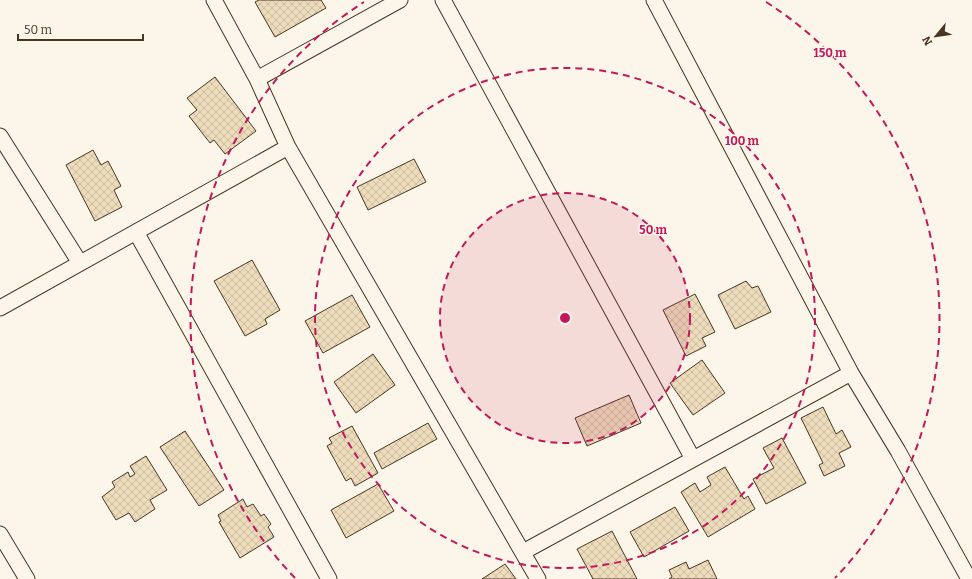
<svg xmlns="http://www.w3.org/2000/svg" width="972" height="579" font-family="Bitter,serif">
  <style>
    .building { fill: url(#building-cross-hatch); stroke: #4a3520 }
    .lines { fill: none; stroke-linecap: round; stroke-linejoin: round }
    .minor-casing { stroke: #4a3520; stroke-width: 17 }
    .minor { stroke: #fbf6e9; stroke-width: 15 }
    .ring { fill: none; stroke: #c2185b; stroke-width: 2; stroke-dasharray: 7 5 }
    .centre { fill: #c2185b; stroke: #fbf6e9; stroke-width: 2 }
    .ring-label { font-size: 12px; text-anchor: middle; font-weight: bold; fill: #c2185b; stroke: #fbf6e9; stroke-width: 3; stroke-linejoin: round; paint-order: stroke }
  </style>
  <defs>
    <pattern id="building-cross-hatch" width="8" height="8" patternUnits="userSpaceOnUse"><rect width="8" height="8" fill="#ecdcbc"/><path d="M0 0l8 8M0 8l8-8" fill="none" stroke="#ccbda1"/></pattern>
  </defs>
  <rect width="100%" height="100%" fill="#fbf6e9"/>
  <path class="building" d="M259,0H321L326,8L275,37L255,2Z
    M215,77L256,131L225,154L214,140L210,143L189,116L197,110L187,98Z
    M93,150L101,165L108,161L121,186L114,190L122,207L95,221L66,165Z
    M414,159L426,182L368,210L357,187Z
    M252,260L280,310L265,319L267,324L245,336L214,281Z
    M746,281L752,288L758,286L771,312L735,329L718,295Z
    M695,294L715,332L702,338L706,346L686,356L663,310Z
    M352,295L370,327L323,353L305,321Z
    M373,354L395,385L356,413L334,382Z
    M702,360L725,393L693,415L670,383Z
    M629,395L641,423L587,446L575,418Z
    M823,407L836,434L842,430L851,447L839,453L845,466L824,476L819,465L823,463L801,418Z
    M428,423L437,439L382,469L374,453Z
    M352,426L378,473L355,486L351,478L346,481L327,446L332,443L329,438Z
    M185,431L224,490L199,506L160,447Z
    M782,438L806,483L766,504L753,479L774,468L763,448Z
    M146,456L167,490L150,500L155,509L135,522L129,513L116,520L102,497L115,487L112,482L128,472L130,477L135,474L130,466Z
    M725,467L744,499L748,496L755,509L708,537L681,492L695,483L700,492L711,485L707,477Z
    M378,484L394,511L346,538L331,510Z
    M243,499L247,507L253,504L261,516L264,514L271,524L268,527L274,537L240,558L219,522L221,521L218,515Z
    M675,507L689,531L644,557L630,532Z
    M612,531L637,579H593L577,549Z
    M708,560L717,579H669L672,577L669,570L686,562L689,569Z
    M505,564L516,579H482Z"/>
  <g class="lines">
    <defs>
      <path id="minor" d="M214,0L257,79L288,147L538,579
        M443,0L693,459
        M654,0L851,373L898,451L969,579
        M257,79L400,0
        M0,136L80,263
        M136,232L329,579
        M0,308L288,147
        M0,534L27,579
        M523,552L851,373"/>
    </defs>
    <use href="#minor" class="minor-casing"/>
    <use href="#minor" class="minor"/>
  </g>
  <circle cx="565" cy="318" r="125" fill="#c2185b" fill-opacity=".12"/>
  <g class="ring">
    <circle cx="565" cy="318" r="125"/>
    <circle cx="565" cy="318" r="250"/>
    <path d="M295 578A375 375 0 0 1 364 2M766 2A375 375 0 0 1 835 578"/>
  </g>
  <circle cx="565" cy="318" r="6" class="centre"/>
  <g class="ring-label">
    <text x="830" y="57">150 m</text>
    <text x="742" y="145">100 m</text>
    <text x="653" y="234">50 m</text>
  </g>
  <g transform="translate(936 36) rotate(241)" stroke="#fbf6e9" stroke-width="3" paint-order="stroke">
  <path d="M0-3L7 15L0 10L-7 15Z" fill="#4a3520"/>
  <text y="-6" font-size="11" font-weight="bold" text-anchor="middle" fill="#4a3520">N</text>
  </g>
  <path d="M18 34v6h125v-6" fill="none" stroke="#4a3520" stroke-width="2"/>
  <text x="24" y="34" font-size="12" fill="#4a3520" stroke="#fbf6e9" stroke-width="3" paint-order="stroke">50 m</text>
</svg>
